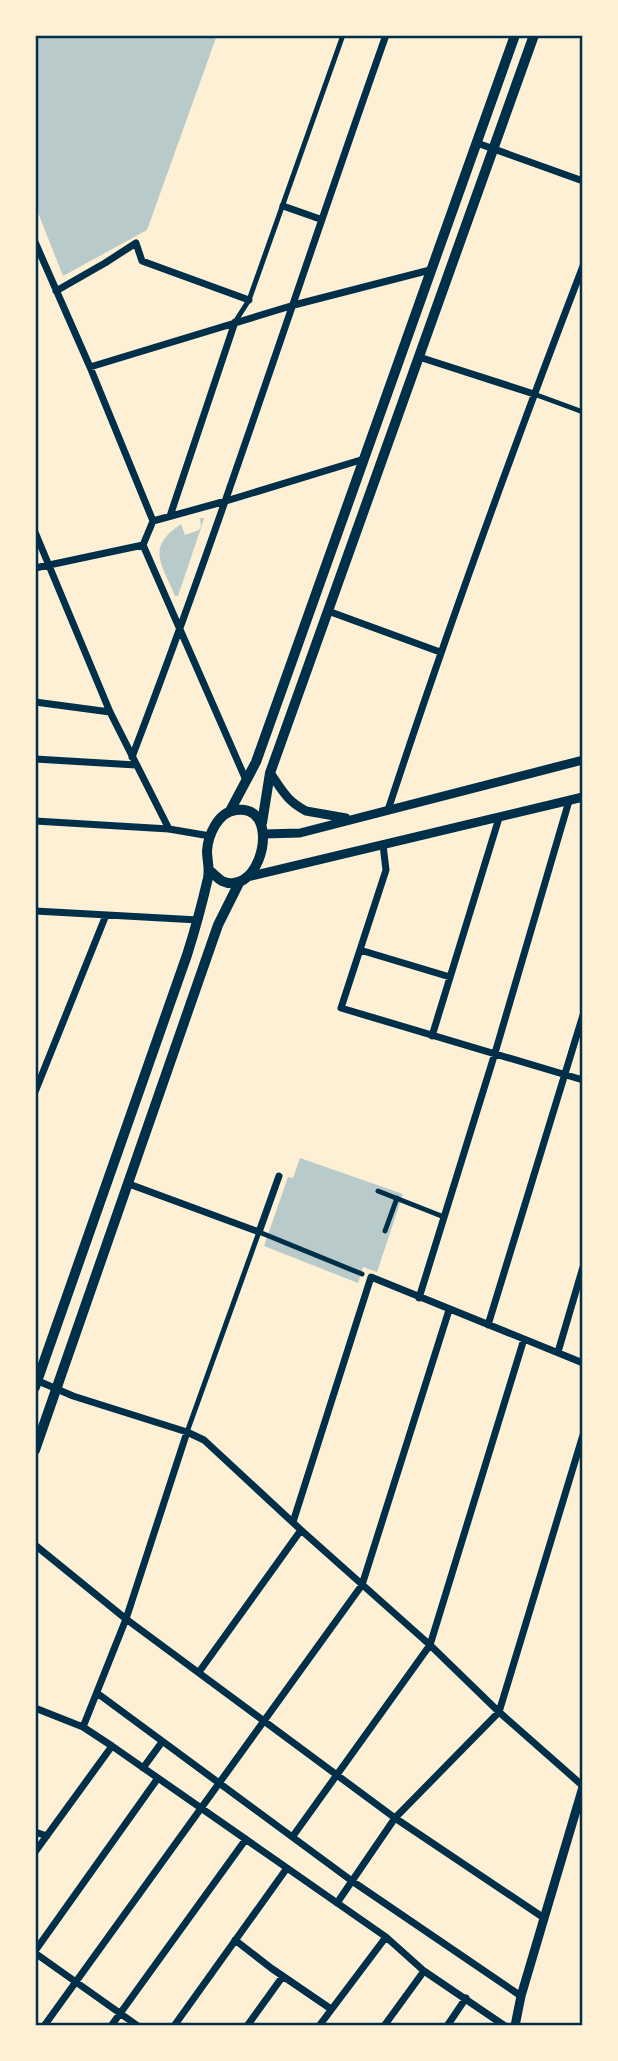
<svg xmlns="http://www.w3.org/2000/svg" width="618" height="2061" font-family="Roboto,sans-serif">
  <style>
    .green { fill: #b9caca }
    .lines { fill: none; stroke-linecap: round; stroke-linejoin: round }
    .pedestrian { stroke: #003049; stroke-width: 5 }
    .minor { stroke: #003049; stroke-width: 7 }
    .tertiary { stroke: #003049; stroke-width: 9 }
    .primary { stroke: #003049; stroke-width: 10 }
    .neatline { fill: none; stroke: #003049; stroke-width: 2.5 }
  </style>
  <rect width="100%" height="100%" fill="#fdf0d5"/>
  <path class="green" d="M35,35H217L147,230L63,276L35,205Z
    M200,518H204V519L178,596H175C162,564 145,548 181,524L185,535L199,530L201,526Z
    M300,1158L403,1194L377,1272L363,1267L358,1283L264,1246L288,1177L293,1178Z"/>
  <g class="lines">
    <path class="pedestrian" d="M235,322L249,300L343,35
      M534,394L583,412
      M378,1191L444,1217
      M385,1231L397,1198
      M187,1432L259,1232L362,1274"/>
    <path class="minor" d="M477,143L583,181
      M283,206L320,219
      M35,242L90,367L153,521L143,545
      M56,291L105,263L136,243L142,261L249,300
      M419,357L534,394
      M90,367L294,305L430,270
      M170,516L235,322
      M153,521L226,501L364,459
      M35,532L110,712L169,829
      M143,545L246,780
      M35,568L143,545
      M328,611L440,652
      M35,702L110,712
      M132,757C223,519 301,275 386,35
      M35,759L136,765
      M388,810C448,627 514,446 583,266
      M35,821L169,829L210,836
      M383,845L386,870L341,1008L583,1080
      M35,911L198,920
      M360,950L450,977
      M432,1036L499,818
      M35,1092L106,915
      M129,1184L259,1232L279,1176
      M419,1298L495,1053L569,801
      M488,1325L583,1015
      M558,1352L583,1267
      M36,1380L73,1396L187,1432L204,1440L301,1530L430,1645L499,1712L583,1786
      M293,1522L371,1277L583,1363
      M35,1545L126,1619L395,1818L544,1918
      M199,1672L301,1530
      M97,1693L352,1881L521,1996
      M35,1708L83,1727L112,1746L386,1937L424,1971L505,2026
      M83,1727L126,1619L187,1432
      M143,1768L162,1742
      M35,1832L47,1836
      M293,1836L430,1645L524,1339
      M35,1852L112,1746
      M337,1903L395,1818L499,1712L583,1435
      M235,1940L271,1968L331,2009
      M35,1951L158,1778
      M35,1953L138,2026
      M44,2026L362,1585L449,1310
      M111,2026L246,1839
      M174,2026L287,1868
      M247,2026L283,1976
      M319,2026L386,1937
      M384,2026L424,1971
      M447,2026L466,1998"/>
    <path class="tertiary" d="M270,773C283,791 286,800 306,811L346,818
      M263,834L300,833L583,760
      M251,876L583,797
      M515,2026L521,1996L583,1787"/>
    <path class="primary" d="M230,811L256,762L515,35
      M262,823L270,773L534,35
      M35,1387L187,955C195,930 202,904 208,878C210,868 207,860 207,851C208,835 218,812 236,810C243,809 250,810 255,815C275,833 255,896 222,881C218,879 214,874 210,871
      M35,1450L218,925L239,883"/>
  </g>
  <rect width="618" height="2061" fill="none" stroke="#fdf0d5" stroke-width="74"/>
  <rect x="37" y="37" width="544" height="1987" class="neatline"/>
</svg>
